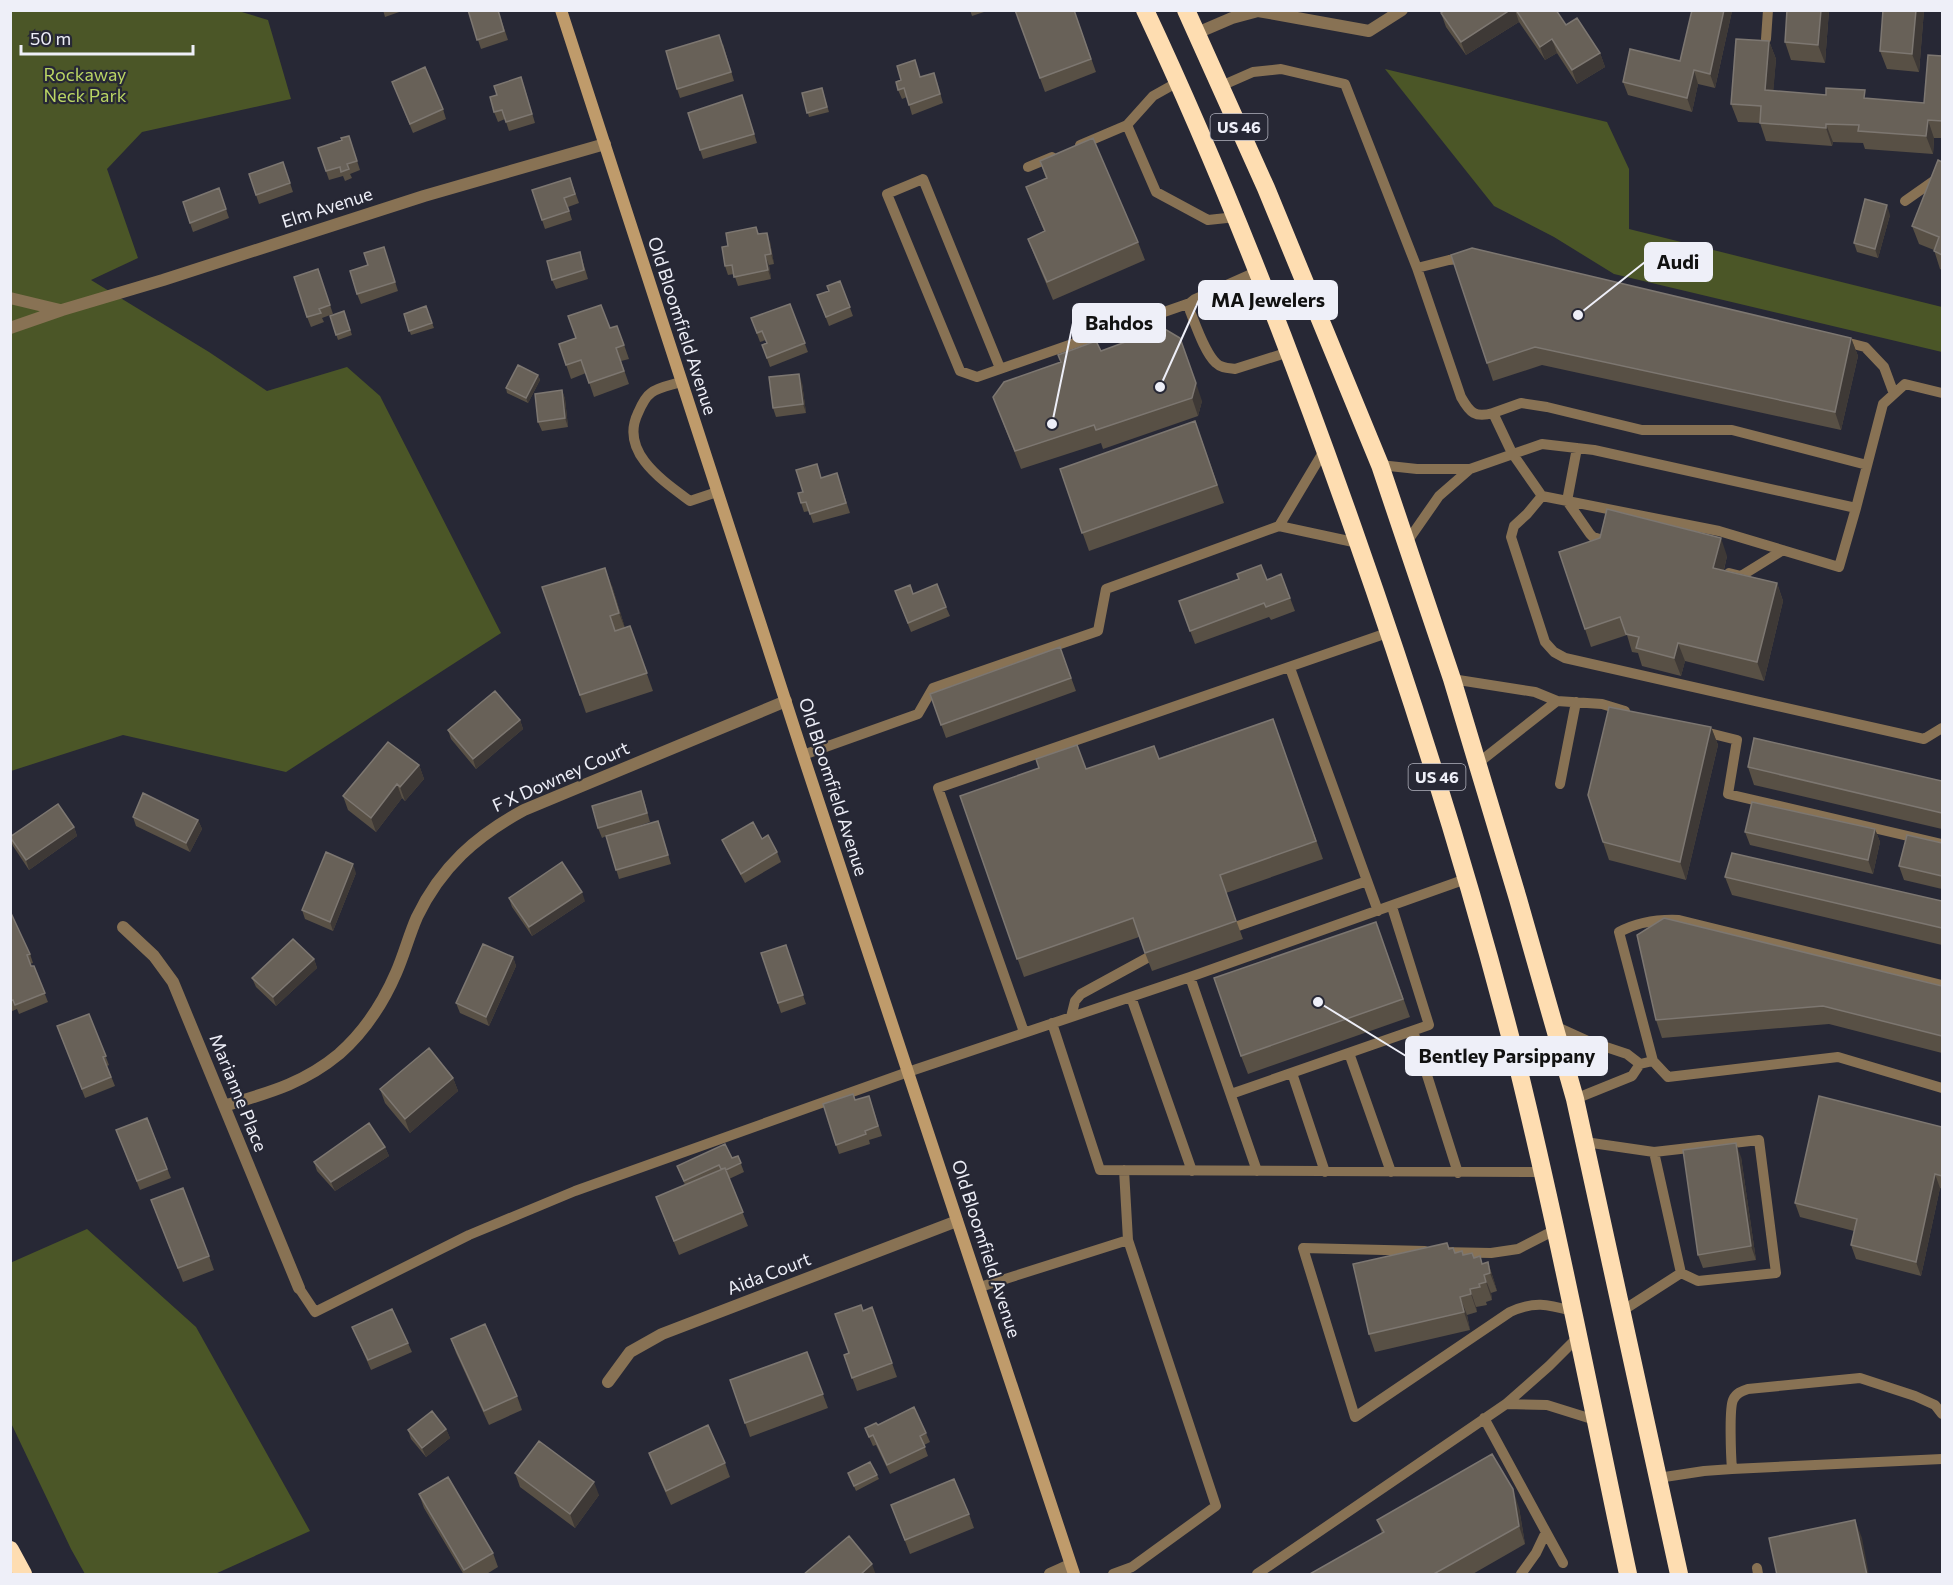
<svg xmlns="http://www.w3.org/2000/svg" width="1953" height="1585" font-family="Commissioner,sans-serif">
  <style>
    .green { fill: #4b5627 }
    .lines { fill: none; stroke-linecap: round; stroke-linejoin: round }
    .lane { stroke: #887254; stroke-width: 10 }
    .street { stroke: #887254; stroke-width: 12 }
    .secondary { stroke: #bf9b6b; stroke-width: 12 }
    .highway { stroke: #feddb1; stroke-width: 18 }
    .wall { fill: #585045 }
    .shaded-wall { fill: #3e3936 }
    .building { fill: #686158; stroke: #7d7771; stroke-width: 1.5 }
    .labels { text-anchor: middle; stroke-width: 4.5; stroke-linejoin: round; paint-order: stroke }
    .shield { fill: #272835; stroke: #b2b3be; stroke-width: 1.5 }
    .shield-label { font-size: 16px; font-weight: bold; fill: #eeeff8 }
    .park-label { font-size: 18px; fill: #bad564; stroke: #272835 }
    .street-label { font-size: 18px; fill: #eeeff8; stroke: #272835 }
    .leader { fill: none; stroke: #eeeff8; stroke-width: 2 }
    .callout-dot { fill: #eeeff8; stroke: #272835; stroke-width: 2 }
    .callout { fill: #eeeff8; stroke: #eeeff8; stroke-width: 2 }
    .callout-label { font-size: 20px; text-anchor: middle; font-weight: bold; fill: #111 }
  </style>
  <rect width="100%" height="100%" fill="#272835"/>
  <path class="green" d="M235,10L268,20L291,99L142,132L107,169L138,258L91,280L209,352L267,391L347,367L380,396L501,633L286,772L123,735L11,771V11Z
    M1385,69L1607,122L1629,169V229L1942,307V352L1614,274L1554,237L1494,206Z
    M87,1229L196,1327L310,1531L215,1574H85L71,1549L11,1423L10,1263Z"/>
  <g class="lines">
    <path class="lane" d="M1766,39L1768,10
      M1178,82L1153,96L1127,125L1156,192L1208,220L1236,217
      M1221,86L1253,72L1281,69L1345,84L1417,268L1461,397C1470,413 1475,418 1493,413L1512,453L1542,496L1719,531L1839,567L1856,508
      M1080,145L1127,125
      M1028,167L1052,157
      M1905,201L1942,175
      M1417,268L1449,260L1467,258
      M1258,271L1195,299L1190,303V311C1196,326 1205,353 1216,363C1221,368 1228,368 1235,369L1289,352
      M1841,341L1865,347L1884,367L1894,394
      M1000,368L923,179L887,194L960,371L977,377L1190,303
      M681,382C672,385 658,387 651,393C645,397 641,406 638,413C619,452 663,481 690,501L717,492
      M1493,413L1521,403L1547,407L1642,430H1732L1867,465
      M1577,448L1567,501L1590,534L1593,537L1610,542
      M1380,465L1417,469H1470L1542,444L1594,450L1856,508L1883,404L1905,384L1942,393
      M1542,496L1527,514L1514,526L1511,537L1545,642L1554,652L1565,658L1924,739L1942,728
      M1279,526L1325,449
      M1407,542L1439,496L1470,469
      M1729,573L1741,576L1783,550
      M1290,668L1378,911
      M1452,679L1535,692L1557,701L1477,764
      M1557,701L1602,704L1625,711
      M1701,731L1737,740L1728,794L1942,844
      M803,755L918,714L933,688L1098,631L1106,589L1279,526L1358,543
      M1560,784L1576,702
      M1238,926L1367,881
      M1190,977L1257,1171
      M1131,997L1192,1171
      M1071,1017L1075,1001L1081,994L1147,958
      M1052,1023L1100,1170L1542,1172
      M1555,1026L1588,1041L1627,1054L1640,1064
      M1413,1031L1458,1173
      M1024,1032L938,788L1390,632
      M1349,1053L1391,1172
      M1653,1061L1619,932C1638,922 1657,919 1679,920L1942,985
      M1292,1073L1325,1172
      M1231,1094L1429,1025L1392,907
      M1575,1099L1632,1076L1640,1064L1653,1061L1668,1077L1838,1057L1942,1088
      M1759,1140L1776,1273L1698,1281L1681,1273L1654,1152Z
      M1585,1142L1654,1152
      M1425,1251L1303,1248L1355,1417L1510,1312C1534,1301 1547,1304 1572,1311
      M1440,1252L1491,1253L1518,1249L1555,1230
      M980,1287L1128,1240
      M299,1288L315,1312L469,1235L575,1191L908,1072L1190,977L1466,879
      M1622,1311L1681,1273
      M1506,1404L1547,1405L1595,1420
      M1484,1418L1546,1532L1536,1553L1521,1574
      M1732,1469C1731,1457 1729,1409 1733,1400C1736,1393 1742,1391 1748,1389L1860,1378L1915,1396L1935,1405L1942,1414
      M1658,1478L1704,1471L1732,1469L1942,1459
      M1546,1532L1563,1563
      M1757,1568L1758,1574
      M1113,1574L1132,1567L1216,1506L1128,1240L1124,1170
      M1257,1574L1506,1404L1549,1366L1578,1337"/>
    <path class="street" d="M1197,33L1232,18L1258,11L1369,31L1402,10
      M10,298L60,310
      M10,328L62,310L163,280L424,196L605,144
      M123,927L154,956L173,982L299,1288
      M224,1106C267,1093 303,1084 339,1054C364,1032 383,1003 396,973C404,955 409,935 417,917C441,867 476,836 524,810L786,701
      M608,1382L630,1352L662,1334L957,1221
      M1050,1574L1070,1565"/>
    <path class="secondary" d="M561,10L803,755L1074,1574"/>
    <path class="highway" d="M1145,10C1225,180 1292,354 1354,531C1416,707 1472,885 1518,1067C1559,1235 1592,1405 1628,1574
      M1186,10L1266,188L1380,465L1452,679L1518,899L1575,1099L1679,1574
      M10,1550L23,1574"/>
  </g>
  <path class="wall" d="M383,10L402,11L385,17Z
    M468,10H498L508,40L481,49Z
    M970,10H990L972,16Z
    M1015,10H1074L1096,72L1045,92Z
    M1445,10H1556L1566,25L1600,53L1605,67L1577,84L1557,53L1545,60L1519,22L1466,55L1446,27L1441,13Z
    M1692,10H1732V11L1715,88L1698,84L1692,112L1628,95L1623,82L1680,61Z
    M1829,10L1825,63L1791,60L1785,42Z
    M1924,10L1919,72L1887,69L1880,51Z
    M1769,41L1776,59L1773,91L1924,103L1942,56V138H1934L1933,154L1865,149L1863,143L1833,142L1832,146L1766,141L1760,123L1738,122L1731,104Z
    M723,44L734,81L680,98L677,89Z
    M921,77L937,82L943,103L912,115L907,97L902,99L898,90Z
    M392,82L443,109L446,119L413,133Z
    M524,86L535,123L509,131L505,119L498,122L494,112Z
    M822,88L829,112L809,117L802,93Z
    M745,104L757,143L703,159L700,150Z
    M349,136L360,170L350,174L352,178L345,181L343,176L329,180L318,148L342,140Z
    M1040,161L1138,242L1145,260L1053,300L1035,257L1028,239L1044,231L1026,187L1046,179Z
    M283,162L293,192L259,204L249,174Z
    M1942,162V270L1940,269L1934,250L1919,244L1912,226Z
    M570,178L579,203L568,207L572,220L545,229L532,190Z
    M219,188L229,218L193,232L183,202Z
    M1890,215L1878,258L1857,252L1854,243Z
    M756,227L759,234L770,242L774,264L769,265L771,279L738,286L734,274L728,275L725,266L728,246Z
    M1472,248L1851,338L1858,356L1841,430L1542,365L1493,381L1487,363Z
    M580,252L588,279L556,289L552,280Z
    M387,256L398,291L361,304L357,294L368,265Z
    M318,269L333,314L322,318L324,322L311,327L307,317Z
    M840,281L853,316L829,326L817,295L829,291Z
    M790,304L808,352L770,367L762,345L767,343L766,340L760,342L751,318Z
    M426,306L434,328L411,335L404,314Z
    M344,311L352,335L338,340L330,316Z
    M610,328L622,339L629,359L621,361L629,384L594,397L586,373L571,379L559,344Z
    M1101,351L1202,401L1198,416L1103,449L1101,443L1021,469L993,397L1061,362L1058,355Z
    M538,375L540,380L528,403L507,393L506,388Z
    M802,383L806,413L776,417L773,408Z
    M562,390L565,399L568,427L542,431L538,422Z
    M1195,421L1224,503L1089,551L1060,469Z
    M837,473L850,513L813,523L809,511L804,512L801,503L803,492L821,478Z
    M1727,556L1724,570L1777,583L1783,601L1764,681L1685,661L1681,676L1642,666L1638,653L1632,652L1627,635L1591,647L1585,629Z
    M1281,574L1295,611L1271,620L1269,617L1195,644L1179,601L1267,580Z
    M612,586L625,628L630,626L653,691L586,713L542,587Z
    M895,591L913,594L946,607L950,616L911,632Z
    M1060,647L1076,691L946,738L930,694Z
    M1273,719L1323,859L1226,893L1243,939L1152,971L1139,937L1024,977L960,796L1086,769L1159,758Z
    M520,720L523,729L476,769L451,739L448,730Z
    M1711,727L1718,745L1686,880L1609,860L1603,842Z
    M419,765L424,779L405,801L402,798L376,832L348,810L343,796Z
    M1748,767L1942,781V829L1754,785Z
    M644,800L650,822L630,829L658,821L671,864L619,879L606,836L602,838L598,828Z
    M133,817L198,820L202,829L190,852L136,826Z
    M74,827L77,836L29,870L13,846L10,839Z
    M1875,829L1880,842L1873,874L1750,845L1745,832Z
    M762,839L777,852L781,862L745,883L726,849L722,840Z
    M1942,843V889L1904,880L1899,866Z
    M356,873L333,931L305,919L302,910Z
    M1725,877L1942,901V945L1732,895Z
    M509,898L585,901L532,936L512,907Z
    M10,911L30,954L33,963L30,964L31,966H34L48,1002L19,1014L17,1009L10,1012Z
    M1376,922L1410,1017L1248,1074L1241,1056Z
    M786,945L806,1004L781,1013L761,953Z
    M513,957L516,966L489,1026L460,1013L456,1003Z
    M314,959L317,968L276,1006L256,987L252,978Z
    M1942,986V1053L1829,1024L1662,1038L1656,1020Z
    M89,1014L109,1065L107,1066L115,1086L85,1098L57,1026Z
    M453,1078L458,1091L410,1133L385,1103L380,1089Z
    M869,1096L882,1136L869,1140L870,1144L839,1154L836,1145L855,1100Z
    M147,1118L171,1178L140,1190L116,1130Z
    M1942,1127V1189L1940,1188L1921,1276L1856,1259L1851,1245L1854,1231L1800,1217L1795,1203Z
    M385,1147L389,1156L335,1191L317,1171L314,1162Z
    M738,1156L744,1172L729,1179L748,1226L679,1255L656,1197L685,1185L677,1166L732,1158Z
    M1741,1157L1756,1260L1703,1268L1698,1255Z
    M151,1200L209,1256L214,1270L183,1282Z
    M1450,1249L1455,1252L1474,1258L1483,1264L1488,1262L1494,1281L1497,1291L1491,1293L1492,1300L1486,1302L1487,1305L1476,1307L1477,1312L1467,1315L1470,1330L1375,1352L1369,1334Z
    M872,1307L897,1377L857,1391L844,1355L849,1353L863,1311Z
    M352,1327L408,1343L412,1352L371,1370Z
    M451,1339L517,1396L522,1410L489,1425L456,1353Z
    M807,1352L828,1408L750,1437L730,1380Z
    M878,1425L926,1433L930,1442L924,1445L928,1456L890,1474L876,1445L873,1446L865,1428Z
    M446,1429L450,1438L426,1457L411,1439L408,1430Z
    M649,1453L725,1463L730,1477L671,1505L654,1467Z
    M515,1473L599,1495L575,1528L520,1487Z
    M848,1473L877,1475L879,1479L856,1491Z
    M419,1494L493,1553L498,1567L485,1575H464L424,1508Z
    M891,1505L969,1514L974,1528L910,1554Z
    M1519,1508L1525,1544L1471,1575H1308L1382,1533L1377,1520Z"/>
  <path class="shaded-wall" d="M1510,10H1515L1519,22L1466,55L1461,42Z
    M1724,10H1732V11L1715,88L1710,74Z
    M1821,10H1829L1825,63L1818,45Z
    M1916,10H1924L1919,72L1912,54Z
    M1552,39L1557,53L1545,60L1540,47Z
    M1769,41L1776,59L1772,108L1765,90Z
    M1600,53L1605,67L1577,84L1572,70Z
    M1694,70L1698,84L1692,112L1687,98Z
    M1928,120L1934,138L1933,154L1926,136Z
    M1826,124L1833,142L1832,146L1826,128Z
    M1887,205L1890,215L1878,258L1875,249Z
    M767,233L770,242L774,264L771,254Z
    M765,255L769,265L771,279L768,270Z
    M1851,338L1858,356L1841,430L1835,412Z
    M1187,356L1202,401L1198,416L1192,398Z
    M799,374L802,383L806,413L803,404Z
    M538,375L540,380L528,403L526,398Z
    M562,390L565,399L568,427L565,418Z
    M1721,538L1727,556L1720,586L1713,568Z
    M605,568L612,586L626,631L619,613Z
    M1777,583L1783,601L1764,681L1757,662Z
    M1678,643L1685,661L1681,676L1674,658Z
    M520,720L523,729L476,769L473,759Z
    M1711,727L1718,745L1686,880L1680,862Z
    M419,765L424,779L405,801L400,787Z
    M397,784L402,798L376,832L371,818Z
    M198,820L202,829L190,852L186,843Z
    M74,827L77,836L29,870L26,860Z
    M1875,829L1880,842L1873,874L1868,860Z
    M353,864L356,873L333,931L330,922Z
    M582,892L585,901L532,936L529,927Z
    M513,957L516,966L489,1026L486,1017Z
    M314,959L317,968L276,1006L273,997Z
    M453,1078L458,1091L410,1133L405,1119Z
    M1736,1143L1741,1157L1756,1260L1751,1246Z
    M385,1147L389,1156L335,1191L331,1182Z
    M1935,1174L1940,1188L1921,1276L1916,1262Z
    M1488,1262L1494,1281L1497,1291L1490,1273Z
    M1484,1275L1491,1293L1492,1300L1486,1282Z
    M1470,1289L1476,1307L1477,1312L1471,1294Z
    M1460,1297L1467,1315L1470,1330L1464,1312Z
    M446,1429L450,1438L426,1457L422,1448Z
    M594,1482L599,1495L575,1528L570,1514Z
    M1513,1489L1519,1508L1525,1544L1519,1526Z
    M1855,1520L1862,1538L1869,1575H1867Z
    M872,1564L876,1575H860Z"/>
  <path class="building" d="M468,10H498L504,31L477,40Z
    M1015,10H1074L1091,59L1040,78Z
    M1445,10H1510L1461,42L1441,13Z
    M1516,10H1556L1566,25L1577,18L1600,53L1572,70L1552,39L1540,47Z
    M1692,10H1724L1710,74L1694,70L1687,98L1623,82L1630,49L1680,61Z
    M1787,10H1821L1818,45L1785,42Z
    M1883,10H1916L1912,54L1880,51Z
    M719,35L731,72L677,89L666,51Z
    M1736,39L1769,41L1765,90L1826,95V88L1865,90L1864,98L1924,103L1928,55L1942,56V121L1928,120L1926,136L1858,131L1859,125L1826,124V128L1760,123L1761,106L1731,104Z
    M915,60L920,77L934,73L940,94L909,105L904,88L898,90L896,82L901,80L897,66Z
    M425,67L443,109L410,124L392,82Z
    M521,77L532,114L506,122L502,110L494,112L490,97L497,95L494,86Z
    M822,88L827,107L807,113L802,93Z
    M742,95L754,134L700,150L688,113Z
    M349,136L357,161L347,164L349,169L341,172L340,167L326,171L318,148L342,140L341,138Z
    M1093,138L1138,242L1047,282L1028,239L1045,231L1026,187L1047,178L1040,161Z
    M1938,160L1942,162V255L1934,251L1939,237L1912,226Z
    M283,162L290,183L256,195L249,174Z
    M570,178L575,194L564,198L569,211L542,220L532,190Z
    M219,188L226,209L190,223L183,202Z
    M1865,199L1887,205L1875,249L1854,243Z
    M756,227L758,234L767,233L771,254L765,255L768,270L734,277L732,265L725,266L722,247L728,246L726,233Z
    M384,247L395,282L357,294L350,271L368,265L364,253Z
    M1472,248L1851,338L1835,412L1535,347L1487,363L1451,255Z
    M580,252L584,270L552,280L547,261Z
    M318,269L330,305L319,309L321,313L307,317L294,277Z
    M840,281L850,307L826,317L817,295L829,291L827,286Z
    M790,304L805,343L767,358L762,345L767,343L762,331L757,333L751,318Z
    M601,305L610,328L617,326L624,345L616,348L624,371L589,383L581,360L566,365L559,344L576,338L568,316Z
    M426,306L432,323L409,331L404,314Z
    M344,311L350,330L336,335L330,316Z
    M1163,328L1180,338L1196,383L1192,398L1096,430L1094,425L1015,451L993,397L1004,382L1061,362L1058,355L1096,341L1101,351Z
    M518,365L538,375L526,398L506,388Z
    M799,374L803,404L773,408L769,377Z
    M562,390L565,418L538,422L535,394Z
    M1195,421L1217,485L1082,533L1060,469Z
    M817,464L821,478L837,473L846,503L810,514L806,502L801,503L798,493L803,492L796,470Z
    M1607,509L1721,538L1713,568L1777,583L1757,662L1678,643L1674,658L1636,648L1639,637L1626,634L1620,617L1585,629L1559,552L1600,538Z
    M1261,565L1267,580L1281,574L1290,598L1266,607L1264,603L1190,631L1179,601L1239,579L1237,574Z
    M605,568L619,613L610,616L615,631L630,626L647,673L580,695L542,587Z
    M937,584L946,607L908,623L895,591L910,585L913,594Z
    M1060,647L1071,678L941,725L930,694Z
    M495,691L520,720L473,759L448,730Z
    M1609,707L1711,727L1680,862L1603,842L1588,795Z
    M1273,719L1316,841L1220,875L1236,921L1145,953L1133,918L1017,959L960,796L1039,768L1036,759L1077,745L1086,769L1154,746L1159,759Z
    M1754,738L1942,781V813L1748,767Z
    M388,742L419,765L400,787L397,784L371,818L343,796Z
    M641,791L647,813L598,828L592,806Z
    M143,793L198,820L186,843L133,817Z
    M1752,802L1875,829L1868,860L1745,832Z
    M58,804L74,827L26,860L10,837Z
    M658,821L668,855L616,870L606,836Z
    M753,822L762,839L768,835L777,852L741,874L722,840Z
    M1907,835L1942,843V876L1899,866Z
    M326,852L353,864L330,922L302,910Z
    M1732,853L1942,901V928L1725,877Z
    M562,862L582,892L529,927L509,898Z
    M10,911L30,954L27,955L31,966H34L45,993L15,1005L13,1000L10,1001Z
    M1664,918L1942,986V1036L1823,1006L1656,1020L1637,935Z
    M1376,922L1403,999L1241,1056L1214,978Z
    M293,939L314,959L273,997L252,978Z
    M483,944L513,957L486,1017L456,1003Z
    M786,945L803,995L778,1003L761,953Z
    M89,1014L106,1056L103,1057L111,1077L82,1089L57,1026Z
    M429,1048L453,1078L405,1119L380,1089Z
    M853,1094L855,1100L869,1096L878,1126L865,1131L866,1134L836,1145L823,1104Z
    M1819,1096L1942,1127V1176L1935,1174L1916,1262L1851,1245L1857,1219L1795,1203Z
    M147,1118L167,1169L137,1181L116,1130Z
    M369,1123L385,1147L331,1182L314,1162Z
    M1736,1143L1751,1246L1698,1255L1683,1150Z
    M725,1144L732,1158L738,1156L741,1163L726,1170L725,1168L721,1169L719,1165L684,1181L677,1166Z
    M725,1168L743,1212L674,1241L656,1197Z
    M183,1188L209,1256L178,1268L151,1200Z
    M1447,1243L1449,1249L1453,1248L1455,1253L1462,1251L1463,1255L1472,1253L1474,1258L1480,1256L1482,1264L1488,1262L1490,1273L1484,1275L1486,1282L1479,1284L1480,1287L1470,1289L1471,1294L1460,1297L1464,1312L1369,1334L1353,1264Z
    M861,1305L863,1311L872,1307L892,1363L852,1378L844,1355L849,1353L835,1314Z
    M392,1309L408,1343L368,1360L352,1327Z
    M485,1324L517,1396L484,1411L451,1339Z
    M807,1352L823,1394L745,1423L730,1380Z
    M914,1407L926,1433L920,1436L925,1447L887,1465L873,1435L869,1437L865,1428L876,1423L878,1425Z
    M432,1411L446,1429L422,1448L408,1430Z
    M708,1425L725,1463L666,1491L649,1453Z
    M539,1441L594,1482L570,1514L515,1473Z
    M1492,1454L1513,1489L1519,1526L1432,1575H1308L1384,1532L1377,1520Z
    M870,1462L877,1475L854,1486L848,1473Z
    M448,1477L493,1553L464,1570L419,1494Z
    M954,1479L969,1514L905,1540L891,1505Z
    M1855,1520L1867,1575H1777L1769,1538Z
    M849,1536L872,1564L860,1575H803Z"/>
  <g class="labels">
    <g class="shield">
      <rect x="1210.5" y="114" width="57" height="26" rx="4.5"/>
      <rect x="1408.5" y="764" width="57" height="26" rx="4.5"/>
    </g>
    <g class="shield-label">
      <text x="1239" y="133">US 46</text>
      <text x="1437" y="783">US 46</text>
    </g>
    <g class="park-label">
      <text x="85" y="81">Rockaway<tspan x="85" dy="21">Neck Park</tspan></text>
    </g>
    <g class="street-label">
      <text transform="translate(327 208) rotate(-18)" y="6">Elm Avenue</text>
      <text transform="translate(682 326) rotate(72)" y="6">Old Bloomfield Avenue</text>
      <text transform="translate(561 777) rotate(-24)" y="6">F X Downey Court</text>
      <text transform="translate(833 787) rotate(72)" y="6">Old Bloomfield Avenue</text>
      <text transform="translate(238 1093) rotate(68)" y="6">Marianne Place</text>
      <text transform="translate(986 1249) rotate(72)" y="6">Old Bloomfield Avenue</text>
      <text transform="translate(769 1274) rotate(-21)" y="6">Aida Court</text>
    </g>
  </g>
  <path class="leader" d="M1578 315L1645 262M1160 387L1199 300M1052 424L1073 323M1318 1002L1406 1056"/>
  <g class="callout-dot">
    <circle cx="1578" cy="315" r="6"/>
    <circle cx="1160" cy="387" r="6"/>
    <circle cx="1052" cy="424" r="6"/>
    <circle cx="1318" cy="1002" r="6"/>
  </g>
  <g class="callout">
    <rect x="1645" y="243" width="67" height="38" rx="6"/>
    <rect x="1199" y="281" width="138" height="38" rx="6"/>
    <rect x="1073" y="304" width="92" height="38" rx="6"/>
    <rect x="1406" y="1037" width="201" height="38" rx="6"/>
  </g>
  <g class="callout-label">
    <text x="1678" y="269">Audi</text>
    <text x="1268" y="307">MA Jewelers</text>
    <text x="1119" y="330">Bahdos</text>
    <text x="1507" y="1063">Bentley Parsippany</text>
  </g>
  <rect width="1953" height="1585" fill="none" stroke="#eeeff8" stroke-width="24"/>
  <path d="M21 45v9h172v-9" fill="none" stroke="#eeeff8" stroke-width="3"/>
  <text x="30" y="45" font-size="18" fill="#eeeff8" stroke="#272835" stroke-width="4.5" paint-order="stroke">50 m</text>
</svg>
